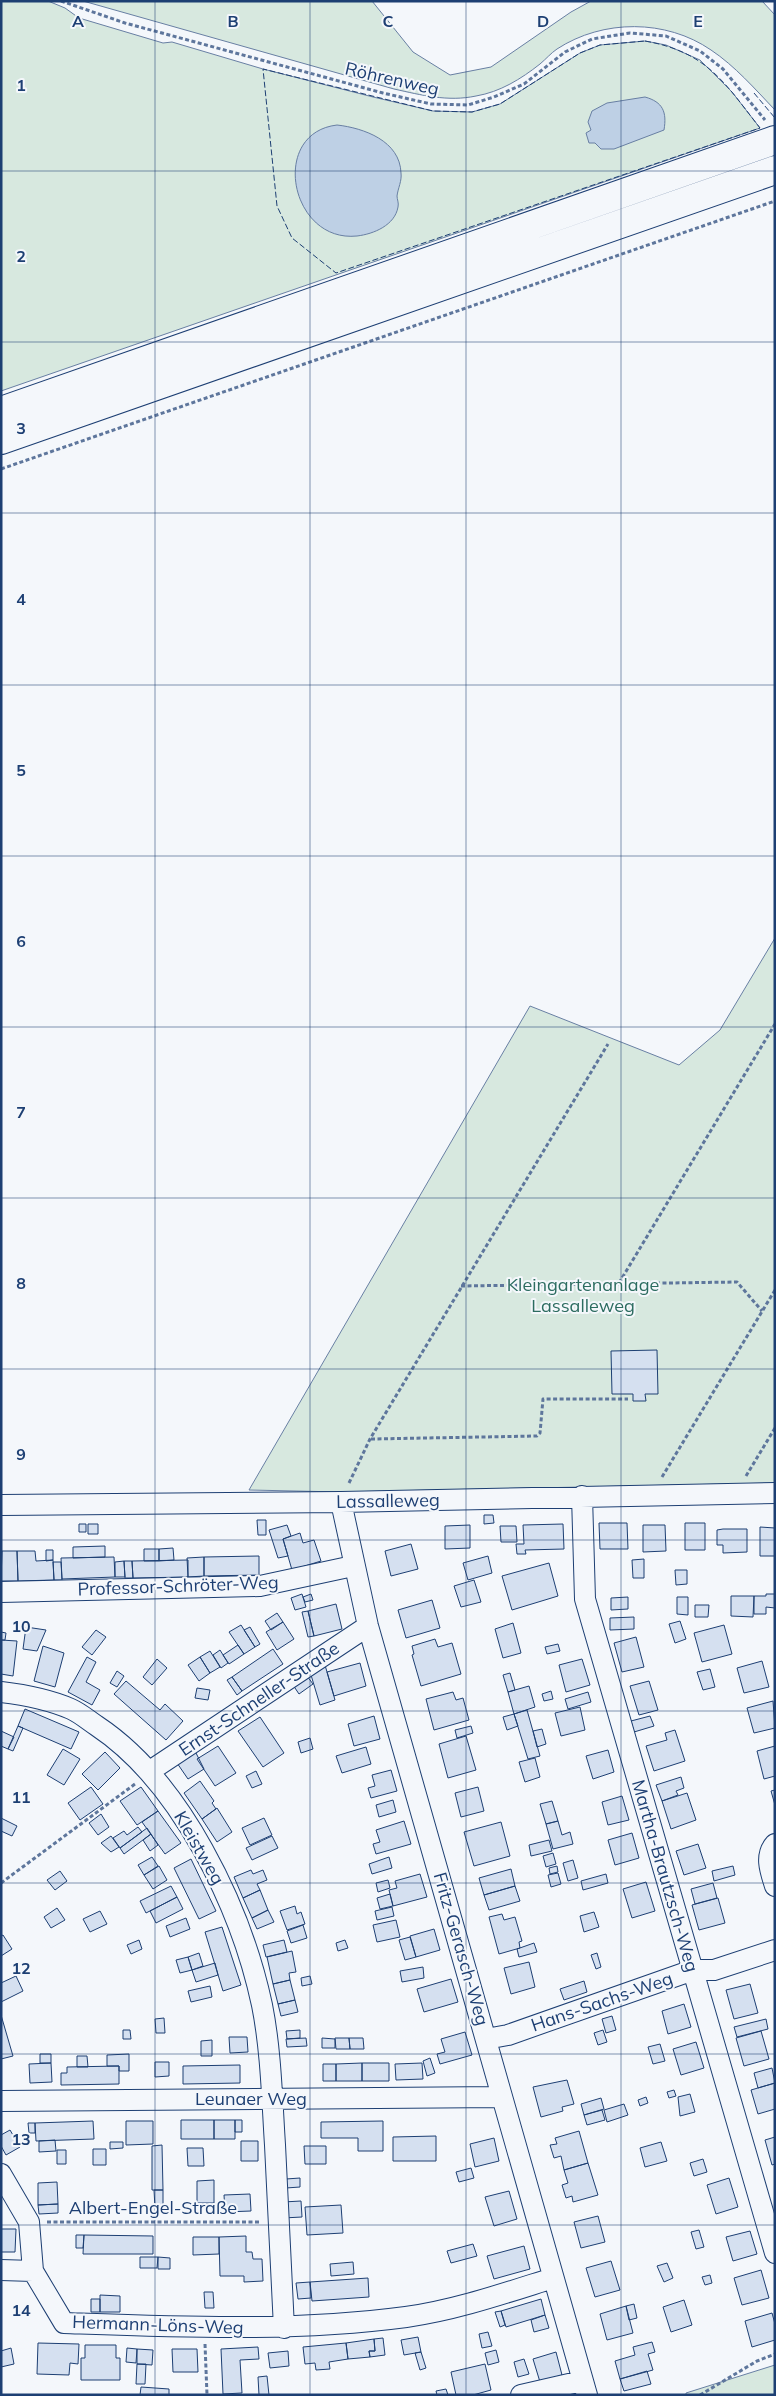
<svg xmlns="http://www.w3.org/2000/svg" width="776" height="2396" font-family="Mulish,sans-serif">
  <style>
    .green { fill: #d7e8df; stroke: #687fa3 }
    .water { fill: #bed0e5; stroke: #687fa3 }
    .building { fill: #d5e0f0; stroke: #1d3f73 }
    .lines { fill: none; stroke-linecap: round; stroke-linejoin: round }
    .minor-casing { stroke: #1d3f73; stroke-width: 22 }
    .highway-casing { stroke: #1d3f73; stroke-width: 30 }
    .path { stroke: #5e769c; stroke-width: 3; stroke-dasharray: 4 2.5; stroke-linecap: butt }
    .minor { stroke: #f4f7fb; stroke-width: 20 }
    .highway { stroke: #f4f7fb; stroke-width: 28 }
    .fence { stroke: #1d3f73; stroke-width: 1; stroke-dasharray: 6 2.5; stroke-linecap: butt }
    .grid { fill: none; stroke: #1d3f73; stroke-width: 1; stroke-opacity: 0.55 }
    .labels { text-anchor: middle; stroke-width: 4; stroke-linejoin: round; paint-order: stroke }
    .street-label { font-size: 18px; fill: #1d3f73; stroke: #f4f7fb }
    .park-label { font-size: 18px; fill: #2c6c60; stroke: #f4f7fb }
    .grid-label { font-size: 16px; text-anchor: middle; font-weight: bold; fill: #1d3f73; stroke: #f4f7fb; stroke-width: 4; stroke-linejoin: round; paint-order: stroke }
  </style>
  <rect width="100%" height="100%" fill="#f4f7fb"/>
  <path class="green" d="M1,1H48L65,8L79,18L163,43L172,42L263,69L373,97L433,111L472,112L500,104L580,53L600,45L645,41L666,45L700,60L732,92L760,128L1,391Z
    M83,1H372L413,52L450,75L491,67L571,12L591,1H762L775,15V110C755,89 735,66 711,50C666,19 603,19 557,49C551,53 546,59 540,64C521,79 500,92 476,96C448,102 421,95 394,89Z
    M775,938V1483L341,1492L249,1490L530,1006L679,1065L720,1030Z
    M775,2365V2395H686V2393Z"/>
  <path class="water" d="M645,97C663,102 667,112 664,130L614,149H601L595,143H589L586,133L591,130L588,122L592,111L607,103Z
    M337,125C364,128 400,141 401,173C402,181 398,188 397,196C397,199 399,203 398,207C395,225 374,234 357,236C290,243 269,133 337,125Z"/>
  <path class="building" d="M657,1350L658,1394H645L646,1401H633V1394H612L611,1351Z
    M484,1515H493L494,1523L484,1524Z
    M257,1520H266V1535H258Z
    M599,1523H627L628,1549H600Z
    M685,1523H705V1550H685Z
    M79,1524H86V1532H79Z
    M88,1524H98V1534H88Z
    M563,1524L564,1549L525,1550L526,1554H517L516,1544H524L523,1525Z
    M287,1525L291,1536L283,1539L288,1556L278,1558L269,1530Z
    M470,1525V1548L445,1549V1526Z
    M643,1525H665L666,1551L643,1552Z
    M500,1526H516L517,1542H501Z
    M760,1527L775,1528V1556H760Z
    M723,1529H747V1552L723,1553V1545H717V1530Z
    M300,1533L303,1543L314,1540L321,1561L292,1570L283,1539Z
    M411,1544L418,1569L391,1576L385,1551Z
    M105,1546V1557L73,1558V1547Z
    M173,1548L174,1560L159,1561V1549Z
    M144,1549H159V1561H144Z
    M46,1550H53V1560L46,1561Z
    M2,1551H17L18,1581H1Z
    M17,1551H35L36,1561L53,1560L54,1580L18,1581Z
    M259,1556V1575L204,1576V1557Z
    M488,1556L492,1573L468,1580L463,1563Z
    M114,1557L115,1577L62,1579L61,1558Z
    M204,1557V1576L188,1577L187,1558Z
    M644,1559V1578H633L632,1560Z
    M188,1560V1577L133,1578L132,1561Z
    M124,1561L125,1577H115V1562Z
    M124,1561H132L133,1578H125Z
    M53,1562H61L62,1580H54Z
    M549,1563L558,1596L512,1610L502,1576Z
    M675,1570H687V1584L676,1585Z
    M474,1580L481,1602L461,1607L454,1586Z
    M302,1594L306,1607L295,1610L291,1598Z
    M311,1594L313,1600L305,1602L303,1597Z
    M766,1594H775V1608L766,1607V1614H754V1596H766Z
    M731,1596H754L753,1617L731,1616Z
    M628,1597V1609L611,1610V1598Z
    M677,1597H688V1615L677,1614Z
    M432,1600L440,1628L406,1638L398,1610Z
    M336,1604L342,1629L314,1636L308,1611Z
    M695,1605H709L708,1617H695Z
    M308,1611L314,1636L308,1637L302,1612Z
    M277,1613L283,1622L271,1630L265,1621Z
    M634,1617V1629L610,1630V1618Z
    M680,1621L686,1639L675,1643L669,1624Z
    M283,1622L294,1639L277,1650L266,1632Z
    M513,1623L521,1653L503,1658L495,1629Z
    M241,1625L255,1647L244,1654L229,1632Z
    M724,1625L732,1654L702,1662L694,1633Z
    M26,1627L46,1630L37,1651L23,1649Z
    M250,1627L260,1644L255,1647L244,1630Z
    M96,1630L106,1637L92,1655L82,1647Z
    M1,1632L6,1633L5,1640H1Z
    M636,1637L644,1667L622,1672L614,1643Z
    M435,1639L438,1647L452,1643L461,1674L421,1686L412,1655L414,1654L412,1646Z
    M1,1640L17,1641L13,1676L1,1674Z
    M558,1644L560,1651L547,1654L545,1647Z
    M238,1645L244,1654L229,1664L223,1655Z
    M43,1646L64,1653L55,1687L34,1681Z
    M273,1649L283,1664L242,1691L232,1677Z
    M220,1650L228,1663L221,1668L213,1655Z
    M210,1651L220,1667L210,1673L200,1657Z
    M87,1657L96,1662L86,1682L100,1690L92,1705L68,1692Z
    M200,1657L210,1673L199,1681L188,1665Z
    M157,1659L167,1668L152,1685L143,1677Z
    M582,1659L590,1685L566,1692L559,1665Z
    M762,1661L769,1687L744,1693L737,1668Z
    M360,1663L366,1686L334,1696L327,1672Z
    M325,1665L335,1700L320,1705L311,1675Z
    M710,1669L715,1687L703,1690L697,1672Z
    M117,1671L124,1676L117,1687L110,1683Z
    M510,1673L515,1690L508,1692L503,1675Z
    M307,1676L313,1684L299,1694L293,1685Z
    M232,1677L242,1691L237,1695L227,1680Z
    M126,1681L160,1710L165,1704L183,1721L166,1740L114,1694Z
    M649,1681L658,1710L639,1715L630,1686Z
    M529,1686L535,1707L514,1714L508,1692Z
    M197,1688L210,1690L208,1700L195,1698Z
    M551,1691L553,1699L544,1701L542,1694Z
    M453,1692L456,1700L463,1698L469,1720L434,1730L426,1699Z
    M588,1692L591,1702L568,1709L565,1699Z
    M773,1701L775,1728L754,1733L747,1708Z
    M580,1707L585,1730L561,1736L555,1713Z
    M25,1709L79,1732L71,1749L18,1726Z
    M527,1710L540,1756L528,1759L514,1714Z
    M514,1714L518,1726L507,1730L503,1717Z
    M374,1716L380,1739L354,1746L348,1724Z
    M650,1716L654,1726L634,1732L631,1721Z
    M260,1717L284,1753L263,1767L238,1731Z
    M18,1726L23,1728L13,1751L8,1749Z
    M471,1726L473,1733L457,1738L455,1730Z
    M542,1729L546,1744L537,1747L533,1731Z
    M675,1730L685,1761L654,1771L646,1746L667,1740L665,1733Z
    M1,1731L14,1737L8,1749L1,1746Z
    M466,1736L476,1770L448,1778L439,1744Z
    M310,1738L313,1749L301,1753L298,1742Z
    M218,1746L236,1773L215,1786L197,1759Z
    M775,1746V1776L764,1779L757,1751Z
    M366,1747L371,1764L342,1773L336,1756Z
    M63,1749L80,1759L64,1785L47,1775Z
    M608,1750L614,1772L593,1779L586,1756Z
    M195,1751L204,1769L188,1779L177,1763Z
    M105,1752L120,1768L98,1790L82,1774Z
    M535,1758L540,1777L525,1782L519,1762Z
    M391,1770L397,1791L371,1798L368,1788L375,1786L372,1775Z
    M256,1771L262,1784L252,1788L246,1776Z
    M681,1777L684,1788L676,1791L678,1795L662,1801L656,1785Z
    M200,1781L214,1801L212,1803L216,1809L202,1819L184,1793Z
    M91,1787L103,1804L80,1820L68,1803Z
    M141,1787L158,1811L137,1825L120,1801Z
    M478,1787L484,1811L461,1817L455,1793Z
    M775,1790V1805L771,1791Z
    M687,1793L696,1820L671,1829L662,1801Z
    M622,1796L629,1820L608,1825L602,1802Z
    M393,1800L396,1812L379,1817L376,1805Z
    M552,1801L558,1821L546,1824L540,1804Z
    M217,1808L232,1832L217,1842L202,1819Z
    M158,1811L181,1843L165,1854L142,1822Z
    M101,1814L109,1827L98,1835L89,1823Z
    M1,1818L17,1826L12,1836L1,1831Z
    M264,1818L272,1835L250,1845L242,1828Z
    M404,1821L411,1844L376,1854L373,1844L380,1842L376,1830Z
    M558,1821L562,1835L570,1832L573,1844L553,1849L546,1824Z
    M501,1822L510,1856L474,1866L464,1832Z
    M138,1827L142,1832L120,1848L113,1838L124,1831L127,1835Z
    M147,1828L151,1834L124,1854L120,1848Z
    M632,1833L639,1858L615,1865L608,1840Z
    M151,1834L158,1845L150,1851L143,1840Z
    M111,1836L119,1847L111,1852L101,1843Z
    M272,1836L278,1848L252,1860L246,1848Z
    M549,1840L552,1851L531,1856L529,1845Z
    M698,1844L706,1868L684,1875L676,1851Z
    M553,1853L556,1864L546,1867L543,1856Z
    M152,1857L158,1866L144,1875L138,1865Z
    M389,1857L392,1868L372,1874L369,1864Z
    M191,1859L216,1911L199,1919L174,1868Z
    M573,1860L578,1878L568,1881L563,1863Z
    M159,1866L167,1880L153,1889L144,1875Z
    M557,1866L558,1872L550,1874L549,1868Z
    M733,1866L735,1875L714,1881L712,1871Z
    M511,1869L515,1886L484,1895L479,1878Z
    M251,1870L253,1874L263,1870L267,1880L257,1884L260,1890L243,1898L234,1877Z
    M60,1871L67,1881L55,1890L47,1880Z
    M558,1873L561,1884L551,1887L548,1875Z
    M420,1874L427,1897L393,1906L389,1890L397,1888L395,1881Z
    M606,1874L608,1883L583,1890L581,1881Z
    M388,1880L390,1888L378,1892L376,1883Z
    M646,1882L655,1911L632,1918L623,1889Z
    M713,1883L717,1898L695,1904L691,1889Z
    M171,1886L177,1897L146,1913L140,1901Z
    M515,1886L520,1901L489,1910L484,1895Z
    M260,1890L268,1910L252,1918L243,1898Z
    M390,1894L393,1906L380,1909L377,1898Z
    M177,1897L183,1909L156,1923L150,1911Z
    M718,1898L725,1923L699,1930L692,1905Z
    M295,1906L297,1914L301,1912L305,1924L287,1930L280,1911Z
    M392,1907L394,1916L377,1920L375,1911Z
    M57,1908L65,1920L51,1928L44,1917Z
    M268,1910L274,1922L257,1929L252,1918Z
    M100,1911L107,1924L90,1932L83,1919Z
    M594,1912L599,1927L584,1932L580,1916Z
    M502,1914L504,1920L515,1917L522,1941L519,1942L520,1948L499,1954L489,1917Z
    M186,1918L190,1929L170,1937L166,1926Z
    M396,1920L400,1937L377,1942L373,1925Z
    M303,1925L307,1938L291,1943L287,1931Z
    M222,1927L241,1985L223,1991L205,1932Z
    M434,1929L440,1950L416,1957L410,1936Z
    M3,1935L12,1949L1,1956V1936Z
    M410,1937L416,1957L405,1960L399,1940Z
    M139,1940L142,1949L131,1954L127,1945Z
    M284,1940L287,1952L266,1957L263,1945Z
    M345,1940L348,1948L338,1951L336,1943Z
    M534,1943L537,1952L519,1957L517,1949Z
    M292,1951L296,1972L289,1973L290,1980L273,1984L267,1957Z
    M199,1953L203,1966L192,1970L188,1957Z
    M597,1953L601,1967L596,1969L591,1955Z
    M188,1957L192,1970L180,1973L176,1960Z
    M529,1962L535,1987L511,1994L504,1968Z
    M215,1963L218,1975L196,1982L192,1970Z
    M423,1967L424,1978L402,1982L400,1971Z
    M16,1976L23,1991L1,2002V1983Z
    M310,1976L312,1984L302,1986L301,1978Z
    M451,1979L458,2002L424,2012L417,1989Z
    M290,1980L295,2000L278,2004L273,1984Z
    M584,1981L587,1992L564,2000L560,1989Z
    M750,1984L758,2013L734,2019L726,1990Z
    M210,1986L212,1997L191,2002L188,1991Z
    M295,2000L298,2012L281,2016L278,2004Z
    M684,2004L691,2027L668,2034L662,2011Z
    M1,2015L13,2056L1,2059Z
    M612,2016L616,2030L606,2033L602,2019Z
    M164,2018L165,2033H156L155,2019Z
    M766,2019L768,2029L737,2037L734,2027Z
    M123,2030H130L131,2039H123Z
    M300,2030V2038L287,2039L286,2031Z
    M603,2030L607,2042L598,2045L594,2033Z
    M761,2031L769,2059L744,2066L736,2038Z
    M465,2032L472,2055L440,2064L437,2054L445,2052L441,2039Z
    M229,2037H247L248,2052L230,2053Z
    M306,2038L307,2046L287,2047L286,2039Z
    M322,2038L335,2039V2048H322Z
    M335,2038H349L350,2049H336Z
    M349,2038H363L364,2049H350Z
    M212,2040V2056H201V2041Z
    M696,2042L704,2068L681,2075L673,2049Z
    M660,2044L665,2061L653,2064L648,2047Z
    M40,2054H51V2063H40Z
    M129,2054V2071H119V2066H107V2055Z
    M77,2056H87L88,2067H77Z
    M430,2058L435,2073L427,2076L423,2061Z
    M155,2062H169V2076L155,2077Z
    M51,2063L52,2082L30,2083L29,2064Z
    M362,2063V2081H336V2064Z
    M362,2063H389V2081H362Z
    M422,2063L423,2079L396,2080L395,2064Z
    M323,2064H336V2081H323Z
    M240,2065V2083L183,2084V2066Z
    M119,2066V2084L61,2085V2073H67V2067Z
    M772,2068L775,2083L758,2088L754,2073Z
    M567,2080L574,2104L562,2107L563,2111L541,2117L533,2087Z
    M775,2083V2109L758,2114L751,2090Z
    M674,2090L676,2096L669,2098L667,2092Z
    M690,2094L695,2112L680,2116L678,2097Z
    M646,2097L648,2103L640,2106L638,2100Z
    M601,2098L604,2109L584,2115L581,2104Z
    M624,2104L628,2115L607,2122L604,2110Z
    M602,2110L605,2120L587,2125L584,2115Z
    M181,2120H214V2139H181Z
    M214,2120H235V2139H214Z
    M235,2120H242V2132H235Z
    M93,2121L94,2139L36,2141L35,2123Z
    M126,2121H153V2144L126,2145Z
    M383,2121V2151H358V2138H321V2122Z
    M28,2123H35V2133H29Z
    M10,2130L20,2147L6,2155L1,2146V2135Z
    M579,2131L588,2163L564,2170L561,2156L554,2158L550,2145L557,2144L555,2138Z
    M436,2136V2161H393V2137Z
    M775,2137V2164L772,2165L765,2140Z
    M494,2138L499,2161L475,2167L470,2144Z
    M55,2140L56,2151L39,2152V2141Z
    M241,2141H258V2161H241Z
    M110,2142H123V2148L110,2149Z
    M661,2142L667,2161L645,2167L640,2148Z
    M162,2145L163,2190H152V2146Z
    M304,2146H326V2164H305Z
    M187,2148H203L204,2166H188Z
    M93,2149H106V2165H93Z
    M57,2150H66V2164H57Z
    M703,2159L707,2172L694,2176L690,2163Z
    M588,2163L598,2195L573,2202L572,2196L566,2198L562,2185L568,2183L564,2170Z
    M471,2168L474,2178L459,2182L456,2172Z
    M300,2178V2187L286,2188V2179Z
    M729,2178L738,2207L716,2214L707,2185Z
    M214,2180V2203H197V2181Z
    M57,2182L58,2204L38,2205V2183Z
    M154,2190H163V2207L155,2208Z
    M509,2191L517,2219L494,2226L485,2197Z
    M250,2194L251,2211L225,2212L224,2195Z
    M301,2201L302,2217L283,2218V2202Z
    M58,2204V2213L39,2214L38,2205Z
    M341,2205L343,2233L307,2235L305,2207Z
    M598,2216L605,2242L581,2248L574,2222Z
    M1,2229H16L15,2252H1Z
    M699,2230L704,2247L696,2249L691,2232Z
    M750,2231L757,2254L733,2261L726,2237Z
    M76,2235H84L83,2248H76Z
    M84,2235L153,2236V2254H83Z
    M246,2236V2252H252L253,2259H262L263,2281L244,2282V2276H220L219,2237Z
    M193,2237H219V2254L193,2255Z
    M473,2244L477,2256L451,2263L447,2251Z
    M524,2246L530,2269L494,2279L487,2256Z
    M140,2257H158L157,2268H140Z
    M158,2257L170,2258V2269H158Z
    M611,2261L620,2290L595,2297L586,2268Z
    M353,2262L354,2274L331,2276L330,2264Z
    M667,2263L673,2278L664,2282L657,2266Z
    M761,2270L769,2298L742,2305L734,2278Z
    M710,2275L712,2283L705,2285L702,2277Z
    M368,2278L369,2297L312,2301L310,2282Z
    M310,2282L311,2298L298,2299L296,2283Z
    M204,2292H213L214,2308H205Z
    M100,2295L120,2296V2312H100Z
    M91,2299H100V2312H91Z
    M541,2299L545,2315L506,2327L501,2311Z
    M684,2300L692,2325L671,2332L663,2307Z
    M634,2304L637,2318L629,2320L626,2306Z
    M626,2306L633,2333L607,2340L600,2314Z
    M501,2311L505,2325L500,2327L495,2312Z
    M772,2313L775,2324V2340L752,2347L745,2321Z
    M545,2315L549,2328L534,2332L531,2320Z
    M488,2332L492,2346L482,2348L479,2334Z
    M418,2337L421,2352L404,2355L401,2340Z
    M383,2338L385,2355L370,2357L369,2351H375L374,2339Z
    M374,2339L375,2351H369L370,2357L348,2359L346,2343Z
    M652,2342L655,2352L648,2354L653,2370L620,2379L615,2361L635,2355L633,2347Z
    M38,2343L79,2344L78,2364L70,2363L69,2375L37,2374Z
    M346,2343L348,2359L329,2362L330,2369L316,2370L315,2363L305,2364L303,2347Z
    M85,2345H116V2358H120V2380H81V2358H85Z
    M258,2347L259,2359L240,2360L242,2393L223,2394L221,2349Z
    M11,2348L14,2364L1,2367V2351Z
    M127,2348L137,2349L136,2363L126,2362Z
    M137,2349L153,2350L152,2365L137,2364Z
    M172,2349H197L198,2372H173Z
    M496,2350L499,2362L488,2365L485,2353Z
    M288,2351L289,2366L270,2368L268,2353Z
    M421,2352L426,2368L420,2370L415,2353Z
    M556,2352L562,2375L540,2382L533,2359Z
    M524,2359L529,2374L518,2377L514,2362Z
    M137,2364H146L145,2384H136Z
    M485,2364L491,2390L473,2395H456L451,2372Z
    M647,2371L651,2384L624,2391L620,2379Z
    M267,2376L269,2395H259L258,2377Z
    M141,2387L169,2389V2395H140Z
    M446,2389L448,2395H437L436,2391Z"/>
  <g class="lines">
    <defs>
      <path id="minor" d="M582,1496L585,1599L775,2253
        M341,1502L368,1626L587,2395
        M1,1505L341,1502L775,1493
        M1,1592L260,1586L353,1566
        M1,1692C26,1695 48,1699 71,1709C80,1713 88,1720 97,1726C181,1782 241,1907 262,2005C271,2050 272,2099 275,2145C278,2206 281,2267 284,2328
        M150,1771L368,1626
        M775,1844C764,1856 771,1873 775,1886
        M486,2039L508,2035L693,1970H714L775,1950
        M1,2101L501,2097
        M1,2174L29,2222L33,2271
        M1,2270L33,2271L64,2323C178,2327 292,2332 406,2317C456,2310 505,2293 553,2278
        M521,2395L582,2381"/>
      <path id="highway" d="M1,411L775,140
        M1,440L775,170"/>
    </defs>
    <use href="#minor" class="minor-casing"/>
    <use href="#highway" class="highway-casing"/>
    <path class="path" d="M61,1L125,23L383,93L431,104L468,105L494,97L524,84L565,52L592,39L630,33L666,36L700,51L723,69L765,120
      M1,469L775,201
      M619,1283L775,1024
      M461,1286L737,1282L762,1311
      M371,1439L537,1436L540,1433L543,1399H628
      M746,1476L775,1428
      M662,1477L775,1290
      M349,1483L370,1439L608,1044
      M1,1883L135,1784
      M47,2222H260
      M205,2344L207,2395
      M700,2395L757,2361L775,2354"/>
    <use href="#minor" class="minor"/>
    <use href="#highway" class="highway"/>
    <path class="fence" d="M645,41C707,52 724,82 760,128L336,273L292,238L277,206L263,69L433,111L472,112L500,104L580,53L600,45Z
      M754,93L775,118"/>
  </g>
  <path class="grid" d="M155,1V2395M310,1V2395M466,1V2395M621,1V2395M1,171H775M1,342H775M1,513H775M1,685H775M1,856H775M1,1027H775M1,1198H775M1,1369H775M1,1540H775M1,1711H775M1,1883H775M1,2054H775M1,2225H775"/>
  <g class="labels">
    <g class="street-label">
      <text transform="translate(392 79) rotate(13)" y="6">Röhrenweg</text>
      <text transform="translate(388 1501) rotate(-1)" y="6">Lassalleweg</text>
      <text transform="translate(178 1586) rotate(-2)" y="6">Professor-Schröter-Weg</text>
      <text transform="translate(259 1699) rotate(-34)" y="6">Ernst-Schneller-Straße</text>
      <text transform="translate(199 1848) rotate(60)" y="6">Kleistweg</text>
      <text transform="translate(665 1876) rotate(74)" y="6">Martha-Brautzsch-Weg</text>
      <text transform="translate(461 1949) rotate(74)" y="6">Fritz-Gerasch-Weg</text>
      <text transform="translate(602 2002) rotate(-19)" y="6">Hans-Sachs-Weg</text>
      <text x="251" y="2105">Leunaer Weg</text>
      <text x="153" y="2214">Albert-Engel-Straße</text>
      <text transform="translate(158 2325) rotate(2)" y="6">Hermann-Löns-Weg</text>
    </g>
    <g class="park-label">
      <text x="583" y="1291">Kleingartenanlage<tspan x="583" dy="21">Lassalleweg</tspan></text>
    </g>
  </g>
  <g class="grid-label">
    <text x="78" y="27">A</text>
    <text x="233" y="27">B</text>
    <text x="388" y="27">C</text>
    <text x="543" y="27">D</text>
    <text x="698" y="27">E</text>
    <text x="21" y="91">1</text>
    <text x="21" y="262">2</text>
    <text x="21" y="434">3</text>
    <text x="21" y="605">4</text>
    <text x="21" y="776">5</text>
    <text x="21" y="947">6</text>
    <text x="21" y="1118">7</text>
    <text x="21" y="1289">8</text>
    <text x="21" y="1460">9</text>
    <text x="21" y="1632">10</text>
    <text x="21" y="1803">11</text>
    <text x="21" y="1974">12</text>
    <text x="21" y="2145">13</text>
    <text x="21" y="2316">14</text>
  </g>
  <rect width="776" height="2396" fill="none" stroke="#1d3f73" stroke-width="5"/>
</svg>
